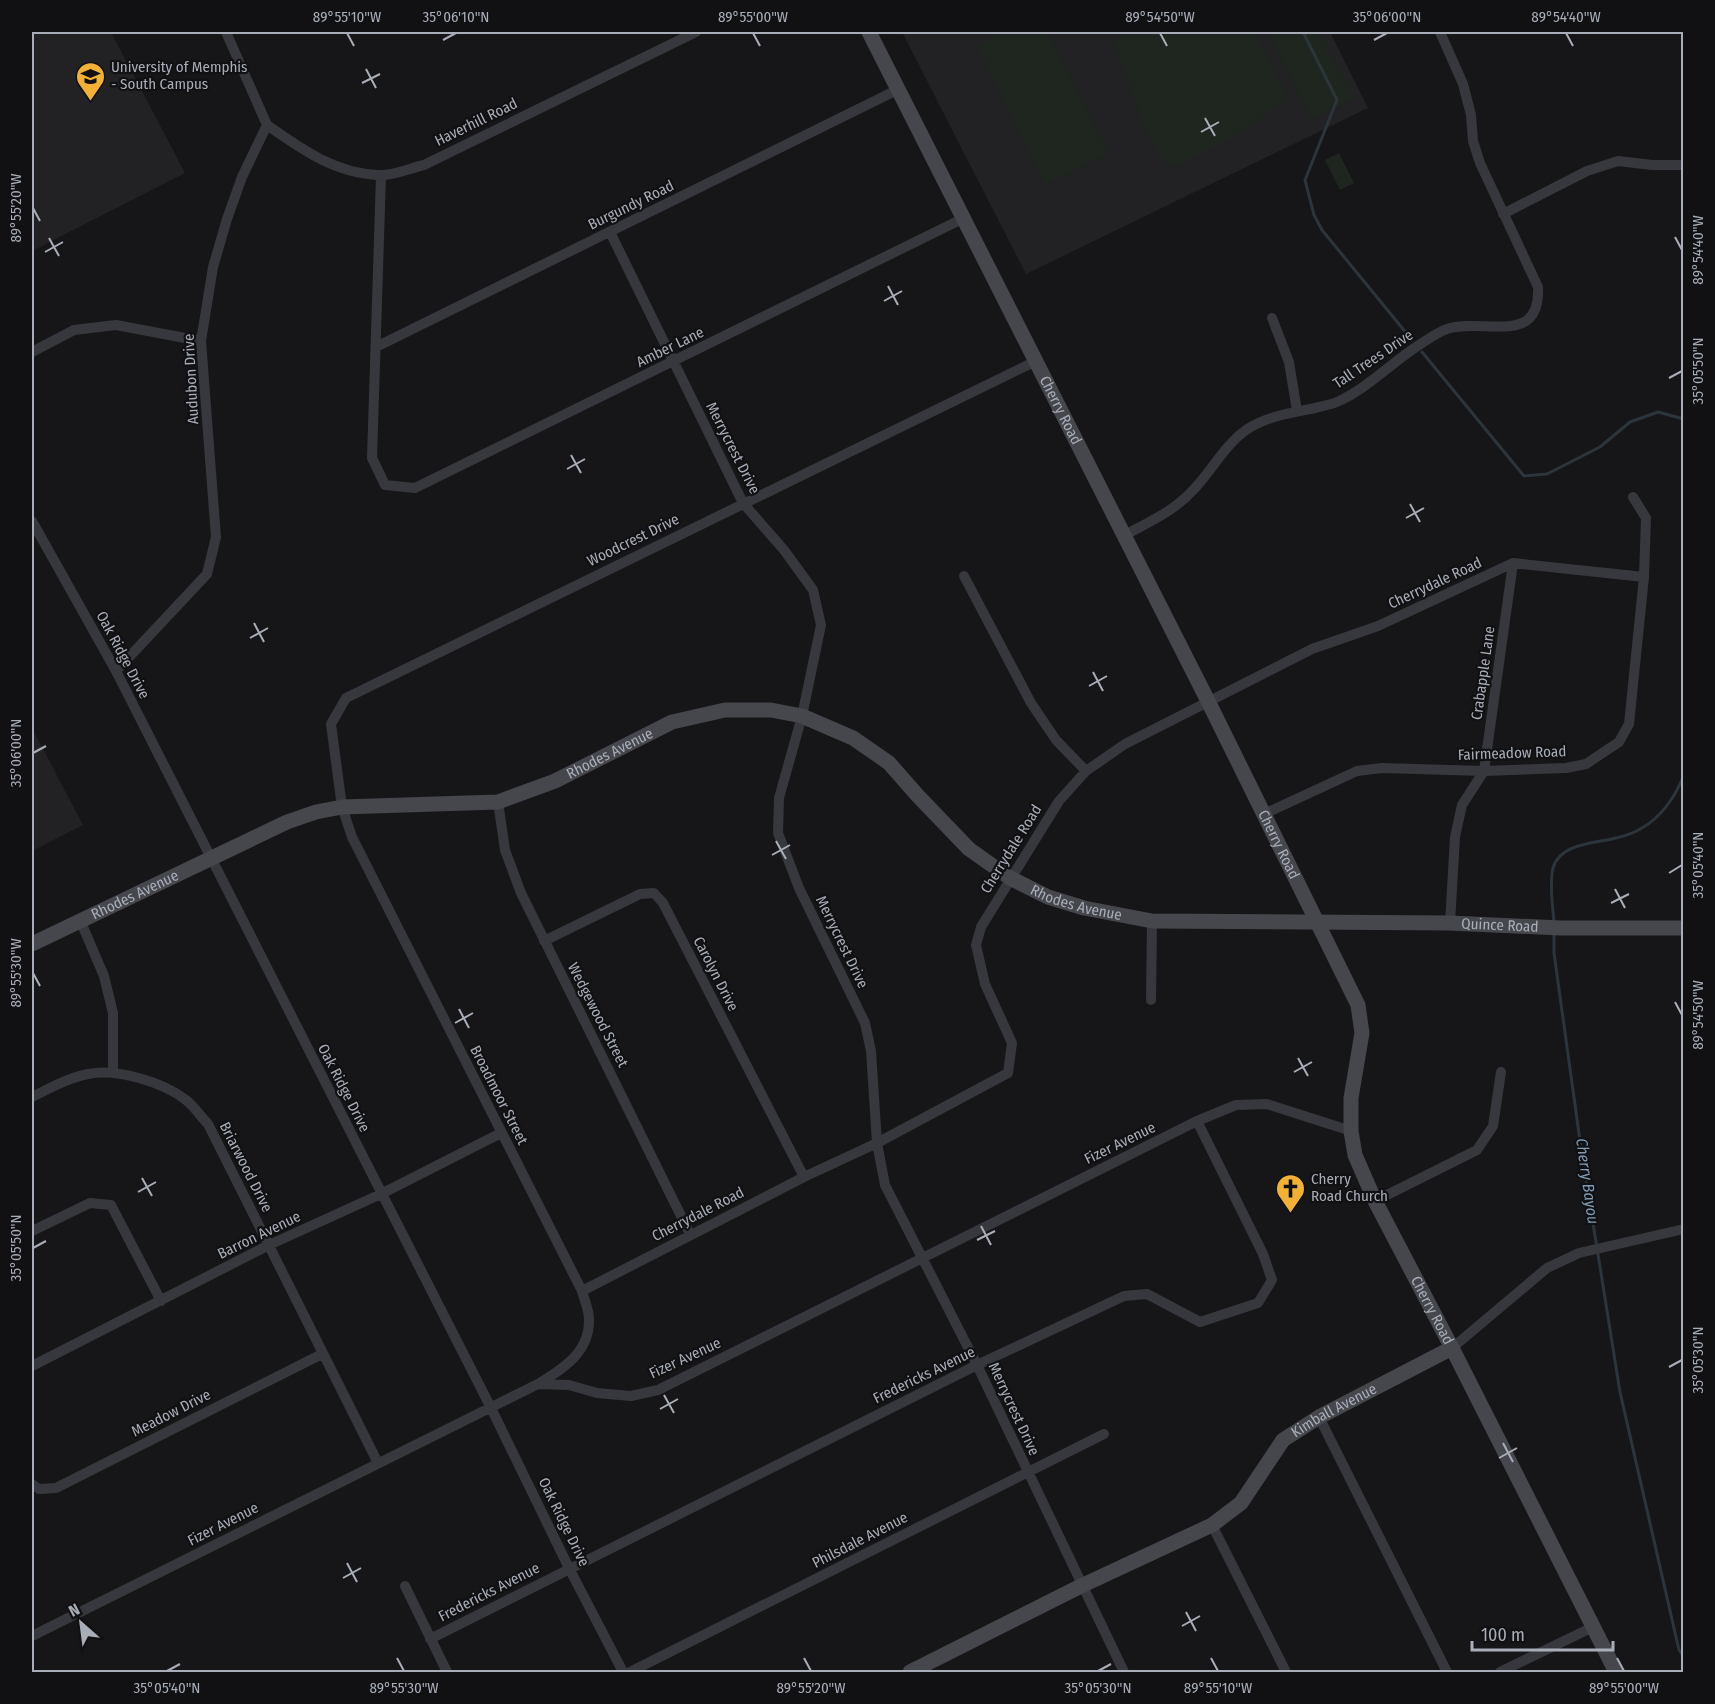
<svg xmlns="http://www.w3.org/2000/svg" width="1715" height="1704" font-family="'Fira Sans Condensed',sans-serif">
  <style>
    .built { fill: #222225 }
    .green { fill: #1e261f }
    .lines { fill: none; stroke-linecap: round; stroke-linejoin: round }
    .stream { stroke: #2c353c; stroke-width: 3 }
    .street { stroke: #37383d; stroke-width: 10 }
    .secondary { stroke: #45474d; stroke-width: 15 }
    .ticks { fill: none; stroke: #a8adb8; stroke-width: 2 }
    .labels { text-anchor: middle; stroke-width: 4.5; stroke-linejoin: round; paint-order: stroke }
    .poi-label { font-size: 15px; fill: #a8adb8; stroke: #111113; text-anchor: start }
    .street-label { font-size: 15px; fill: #a8adb8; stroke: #111113 }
    .water-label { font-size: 16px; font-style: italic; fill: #7f9bb3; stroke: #111113 }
    .neatline { fill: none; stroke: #a8adb8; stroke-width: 2 }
    .ticks-label { font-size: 15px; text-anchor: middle; fill: #a8adb8 }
  </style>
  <rect width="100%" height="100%" fill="#161618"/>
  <path class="built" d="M32,32H111L185,173L32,251Z
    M902,32H1330L1368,108L1026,274Z
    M32,728L83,825L32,851Z"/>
  <path class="green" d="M1004,32H1048L1109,153L1046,185L977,45Z
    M1131,32H1252L1259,42L1288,99L1230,139L1174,167L1164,163L1143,124L1113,40Z
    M1267,32H1321L1329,48L1327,54L1332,56L1355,98L1316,118L1310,117L1290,77L1292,71L1287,70Z
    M1339,153L1354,183L1340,190L1325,160Z"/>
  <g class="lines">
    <path class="stream" d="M1303,32L1337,100L1305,180L1314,215L1322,230L1412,340
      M1422,352L1524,476L1547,474L1600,447L1630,422L1658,412L1684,419
      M1554,923C1553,907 1549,885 1553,868C1560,843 1596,843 1616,838C1625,836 1634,833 1642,828C1663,816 1675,797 1684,775
      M1554,933V953L1581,1148L1620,1392L1679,1650L1684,1657"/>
    <path class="street" d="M267,125C301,149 336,174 379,175C393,176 410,168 424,165L696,32
      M381,176L372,458L385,485L415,488L964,218
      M1503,214L1587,171L1618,161L1652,165H1684
      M610,232L743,503L784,550L813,590L821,625L802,716L779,798L778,833L799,888L865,1023L871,1051L877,1143L885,1185L977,1365L1124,1672
      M1272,318L1289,362L1297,411
      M376,347L899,89
      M32,352L74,330L116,325L201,341
      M32,521L116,671L490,1406L569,1568L623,1672
      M1123,536C1149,522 1175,511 1195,488C1212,470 1225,445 1246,430C1267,416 1291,413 1315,408C1322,406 1330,405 1337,402C1368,388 1391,363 1419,345C1427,340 1438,332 1447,329C1482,317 1541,348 1538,287L1480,163L1473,141L1471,115L1463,84L1440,32
      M964,576L1031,703L1056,740L1086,771
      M116,671L207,574L216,537L201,341L213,267L227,219L242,177L267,125L226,32
      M498,802L505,850L521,893L690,1234
      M1264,814L1357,771L1382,768L1484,771L1566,768L1586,764L1619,742L1629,724L1644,577L1646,518L1633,497
      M80,920L104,976L113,1013V1072
      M1450,923L1455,837L1462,805L1484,771L1513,563
      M544,941L640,894L654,893L663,903L804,1177
      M1151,1000L1152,921
      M32,1097C50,1088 68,1078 88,1074C116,1068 163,1082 186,1100C194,1106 201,1117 208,1124L378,1463
      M1375,1201L1477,1150L1493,1126L1501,1072
      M32,1231L90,1203L111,1205L161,1301
      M582,1291L804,1177L877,1143L1008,1073L1012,1043L985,984L976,945L981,927L1059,801L1086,771L1125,744L1312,649L1378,626L1513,563L1644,577
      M1452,1348L1547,1268L1579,1253L1684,1229
      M32,1366L269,1245L381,1194L501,1133
      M538,1384C563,1369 590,1352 589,1319C589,1310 584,1299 582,1291L352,837L342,807L331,724L346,698L1036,361
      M1319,1417L1447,1672
      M32,1484L39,1489L56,1488L322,1354
      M1212,1525L1286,1672
      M405,1586L447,1672
      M32,1636L538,1384L569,1385L597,1393L631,1396L658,1390L1197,1121L1236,1105L1267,1104L1351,1131
      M430,1639L977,1365L1124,1296L1147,1294L1200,1322L1258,1303L1272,1280L1263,1254L1197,1121
      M630,1672L1104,1434
      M1500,1672L1593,1627"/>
    <g class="secondary">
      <path id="s1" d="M869,32L1208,701L1358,1005L1362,1033L1351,1098V1131L1355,1155L1375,1201L1452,1348L1616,1672"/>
      <path id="s2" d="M32,944L287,822L316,812L342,807L498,802L555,781L672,722L725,710H771L802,716L853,738L889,763L918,796L969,849L1010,878L1048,897L1084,908L1152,921L1450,923L1561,928H1684"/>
      <path id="s3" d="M910,1672L1081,1586L1212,1525L1241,1503L1283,1440L1319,1417L1452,1348"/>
    </g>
  </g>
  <path class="ticks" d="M347,33L354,46M753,33L760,46M1160,33L1167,46M1566,33L1573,46M443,40L456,33M1374,40L1387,33M366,69L376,88M362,83L380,74M1205,118L1215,136M1201,132L1219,122M33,208L40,221M1675,237L1682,250M49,238L59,256M45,252L63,242M888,286L898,305M884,301L902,291M1669,378L1682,371M571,455L581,473M567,469L585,459M1410,504L1420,522M1406,518L1424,508M254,623L264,642M250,638L268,628M1093,672L1103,691M1089,686L1107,676M33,753L46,746M776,841L786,859M772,855L790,845M1669,873L1682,865M1615,889L1625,908M1611,903L1629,894M33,973L40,986M1675,1002L1682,1015M459,1009L469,1028M455,1023L473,1013M1298,1058L1308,1076M1294,1072L1312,1062M142,1178L152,1196M138,1192L156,1182M981,1226L991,1245M977,1240L995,1231M33,1248L46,1241M1669,1367L1682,1360M664,1395L674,1413M660,1409L678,1399M1503,1443L1513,1462M1499,1458L1517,1448M347,1563L357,1582M343,1578L361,1568M1186,1612L1196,1631M1182,1626L1200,1616M397,1658L404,1671M804,1658L811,1671M1211,1658L1218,1671M1617,1658L1624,1671M167,1671L180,1664M1098,1671L1111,1664"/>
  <defs>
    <symbol id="university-pin" viewBox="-11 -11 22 30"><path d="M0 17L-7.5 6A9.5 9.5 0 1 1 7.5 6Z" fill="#f2b134" stroke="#111113"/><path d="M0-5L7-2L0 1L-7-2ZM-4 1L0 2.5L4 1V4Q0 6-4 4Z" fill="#111"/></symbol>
    <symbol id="church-pin" viewBox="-11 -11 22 30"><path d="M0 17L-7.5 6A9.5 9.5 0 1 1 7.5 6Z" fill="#f2b134" stroke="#111113"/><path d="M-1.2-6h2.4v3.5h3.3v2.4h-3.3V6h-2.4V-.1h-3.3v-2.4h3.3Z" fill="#111"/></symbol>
  </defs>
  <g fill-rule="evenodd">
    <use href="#university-pin" x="74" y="60" width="33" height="45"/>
    <use href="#church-pin" x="1274" y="1172" width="33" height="45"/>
  </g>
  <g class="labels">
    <g class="poi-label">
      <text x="111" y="72">University of Memphis<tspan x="111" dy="17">- South Campus</tspan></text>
      <text x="1311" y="1184">Cherry<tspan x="1311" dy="17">Road Church</tspan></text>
    </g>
    <g class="street-label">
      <text transform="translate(476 122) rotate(-26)" y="5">Haverhill Road</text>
      <text transform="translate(631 205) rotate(-26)" y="5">Burgundy Road</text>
      <text transform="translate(670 347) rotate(-26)" y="5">Amber Lane</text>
      <text transform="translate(1373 359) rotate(-34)" y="5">Tall Trees Drive</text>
      <text transform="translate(191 379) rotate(-93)" y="5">Audubon Drive</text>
      <text dy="5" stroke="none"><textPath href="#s1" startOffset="424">Cherry Road</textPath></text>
      <text transform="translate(733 448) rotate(63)" y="5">Merrycrest Drive</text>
      <text transform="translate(633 540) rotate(-26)" y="5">Woodcrest Drive</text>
      <text transform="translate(1435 583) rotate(-25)" y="5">Cherrydale Road</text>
      <text transform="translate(123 655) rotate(62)" y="5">Oak Ridge Drive</text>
      <text transform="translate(1483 673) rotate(-82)" y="5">Crabapple Lane</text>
      <text dy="5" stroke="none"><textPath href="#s2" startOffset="618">Rhodes Avenue</textPath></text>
      <text transform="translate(1512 753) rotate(-2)" y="5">Fairmeadow Road</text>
      <text dy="5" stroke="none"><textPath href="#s1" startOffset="910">Cherry Road</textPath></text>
      <text transform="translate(1011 849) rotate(-58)" y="5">Cherrydale Road</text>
      <text dy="5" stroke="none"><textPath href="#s2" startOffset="114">Rhodes Avenue</textPath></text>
      <text dy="5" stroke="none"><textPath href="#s2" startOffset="1158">Rhodes Avenue</textPath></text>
      <text dy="5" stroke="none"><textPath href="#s2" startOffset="1584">Quince Road</textPath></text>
      <text transform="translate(842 942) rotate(64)" y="5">Merrycrest Drive</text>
      <text transform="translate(716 974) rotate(63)" y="5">Carolyn Drive</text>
      <text transform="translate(598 1015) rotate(63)" y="5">Wedgewood Street</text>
      <text transform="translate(344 1088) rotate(63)" y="5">Oak Ridge Drive</text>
      <text transform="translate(499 1095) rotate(63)" y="5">Broadmoor Street</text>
      <text transform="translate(1120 1143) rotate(-26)" y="5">Fizer Avenue</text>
      <text transform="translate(246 1167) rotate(63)" y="5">Briarwood Drive</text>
      <text transform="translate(698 1214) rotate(-27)" y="5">Cherrydale Road</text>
      <text transform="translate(259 1235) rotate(-26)" y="5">Barron Avenue</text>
      <text dy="5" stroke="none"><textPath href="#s1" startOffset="1414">Cherry Road</textPath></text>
      <text transform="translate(685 1358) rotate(-25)" y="5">Fizer Avenue</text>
      <text transform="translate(924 1375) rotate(-26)" y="5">Fredericks Avenue</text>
      <text transform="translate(1014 1409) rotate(65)" y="5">Merrycrest Drive</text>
      <text dy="5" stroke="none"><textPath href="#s3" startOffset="507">Kimball Avenue</textPath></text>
      <text transform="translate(171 1413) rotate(-27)" y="5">Meadow Drive</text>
      <text transform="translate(564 1522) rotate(64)" y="5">Oak Ridge Drive</text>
      <text transform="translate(223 1524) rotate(-27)" y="5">Fizer Avenue</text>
      <text transform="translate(860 1540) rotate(-27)" y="5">Philsdale Avenue</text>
      <text transform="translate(489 1592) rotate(-27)" y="5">Fredericks Avenue</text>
    </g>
    <g class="water-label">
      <text transform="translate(1588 1181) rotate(82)" y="6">Cherry Bayou</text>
    </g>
  </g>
  <rect width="1715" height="1704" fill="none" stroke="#111113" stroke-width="66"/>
  <g transform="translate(81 1623) rotate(332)" stroke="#111113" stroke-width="4.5" paint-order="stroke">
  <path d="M0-4.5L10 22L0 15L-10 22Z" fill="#a8adb8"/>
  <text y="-9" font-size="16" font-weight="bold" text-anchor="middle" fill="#a8adb8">N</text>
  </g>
  <path d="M1472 1641v9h141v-9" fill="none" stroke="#a8adb8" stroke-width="3"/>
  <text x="1481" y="1641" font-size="18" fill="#a8adb8" stroke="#111113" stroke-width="4.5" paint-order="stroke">100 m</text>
  <rect x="33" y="33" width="1649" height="1638" class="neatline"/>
  <g class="ticks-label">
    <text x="347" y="22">89°55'10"W</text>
    <text x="456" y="22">35°06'10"N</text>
    <text x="753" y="22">89°55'00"W</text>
    <text x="1160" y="22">89°54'50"W</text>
    <text x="1387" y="22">35°06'00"N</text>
    <text x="1566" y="22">89°54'40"W</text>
    <text transform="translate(16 208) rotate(-90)" y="5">89°55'20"W</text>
    <text transform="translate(1698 250) rotate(-90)" y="5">89°54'40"W</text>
    <text transform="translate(1698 371) rotate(-90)" y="5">35°05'50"N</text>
    <text transform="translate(16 753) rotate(-90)" y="5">35°06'00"N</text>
    <text transform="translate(1698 865) rotate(-90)" y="5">35°05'40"N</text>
    <text transform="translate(16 973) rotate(-90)" y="5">89°55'30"W</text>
    <text transform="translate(1698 1015) rotate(-90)" y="5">89°54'50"W</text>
    <text transform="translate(16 1248) rotate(-90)" y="5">35°05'50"N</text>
    <text transform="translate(1698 1360) rotate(-90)" y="5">35°05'30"N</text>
    <text x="167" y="1693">35°05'40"N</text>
    <text x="404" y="1693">89°55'30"W</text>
    <text x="811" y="1693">89°55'20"W</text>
    <text x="1098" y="1693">35°05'30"N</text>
    <text x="1218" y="1693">89°55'10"W</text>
    <text x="1624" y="1693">89°55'00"W</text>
  </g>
</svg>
